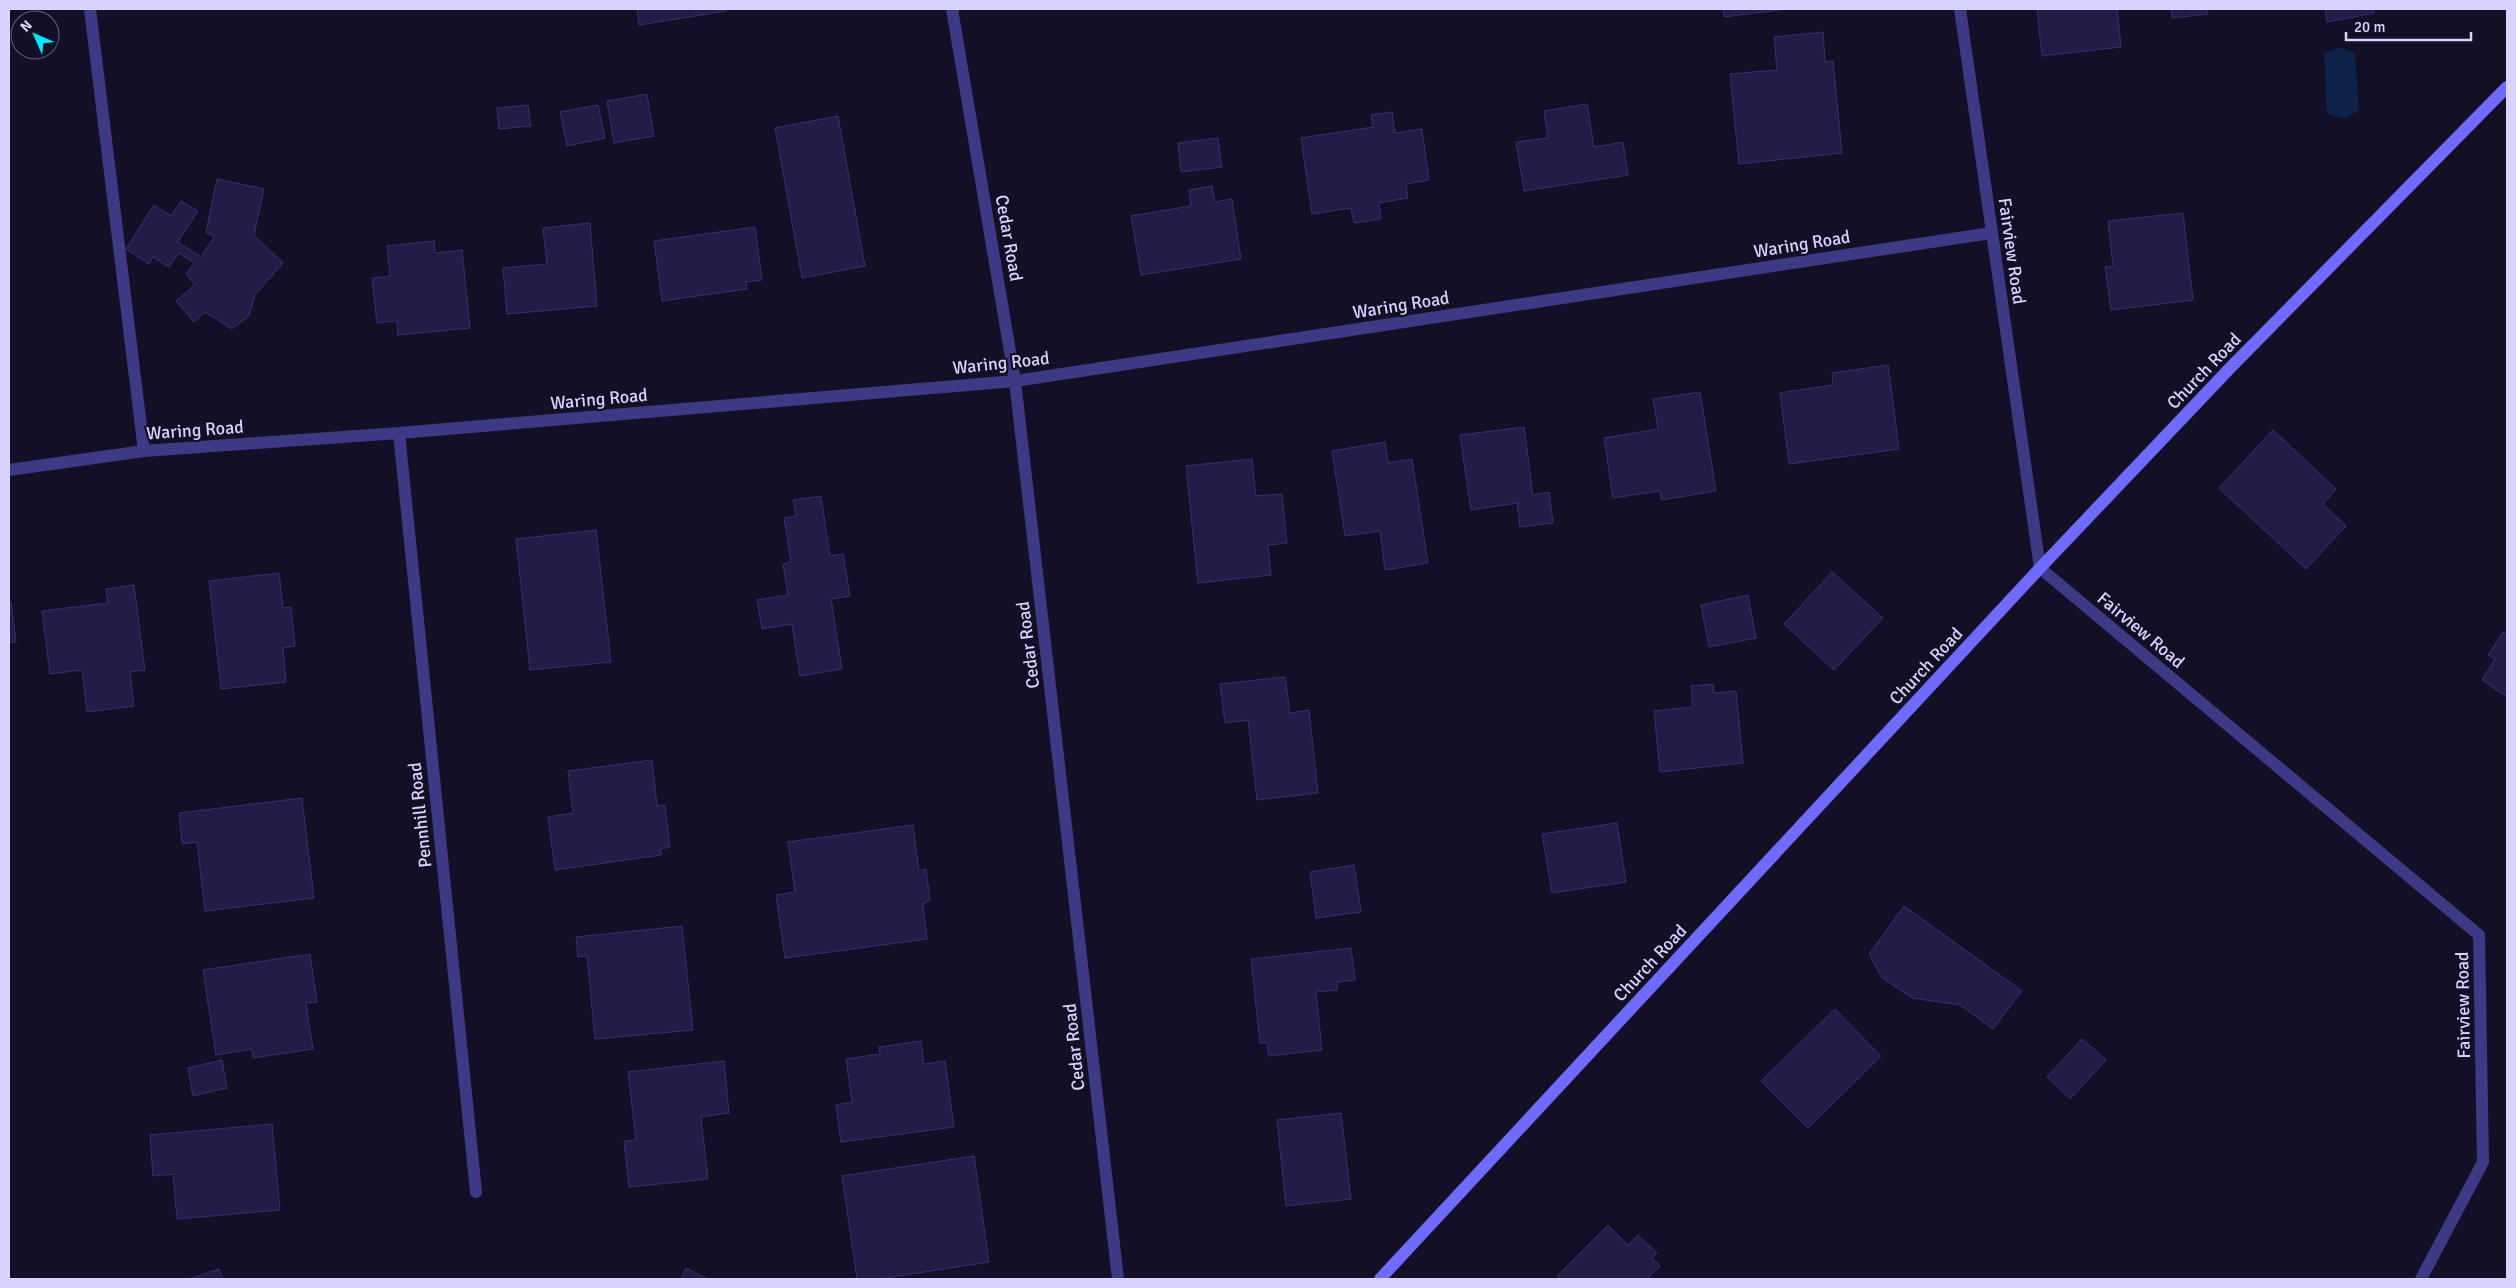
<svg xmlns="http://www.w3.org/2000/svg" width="2516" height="1288" font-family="Signika,sans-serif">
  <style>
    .water { fill: #0c2248 }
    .building { fill: #241b47; stroke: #3b2d73 }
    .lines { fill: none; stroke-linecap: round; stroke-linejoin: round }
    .street { stroke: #3d3a85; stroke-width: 12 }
    .secondary { stroke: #6f6bff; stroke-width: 12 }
    .labels { text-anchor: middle; stroke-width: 4.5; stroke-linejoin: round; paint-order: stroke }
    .street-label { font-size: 18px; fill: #d9d4ff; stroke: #130f26 }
  </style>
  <rect width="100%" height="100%" fill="#130f26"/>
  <path class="water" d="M2340,47L2355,53L2359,110L2345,119L2327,113L2324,54Z"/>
  <path class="building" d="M637,9H726V11L639,25Z
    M1723,9H1787L1724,17Z
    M2037,9H2117L2121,47L2042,56Z
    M2171,9H2207L2208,14L2172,18Z
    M2325,9H2373L2374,13L2327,22Z
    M1823,32L1825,62L1833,61L1842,153L1739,164L1730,74L1777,70L1774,37Z
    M647,94L654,136L614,143L607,101Z
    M1587,104L1594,147L1623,142L1628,175L1524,191L1516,142L1548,138L1544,111Z
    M528,105L531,126L499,129L497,108Z
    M598,105L605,138L567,146L560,112Z
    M1392,112L1395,133L1422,129L1429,180L1406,184L1408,198L1379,203L1381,219L1354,223L1351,208L1312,214L1301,138L1373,127L1371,115Z
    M838,116L865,266L802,278L775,128Z
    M1218,138L1222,167L1181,172L1178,143Z
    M217,179L264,189L254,235L283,263L255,295L249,316L232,329L205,312L194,322L176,301L195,285L186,274L194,263L179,253L169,267L153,257L149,264L126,249L154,205L171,216L181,201L198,211L178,242L201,257L214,237L206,232Z
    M1212,186L1215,202L1232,199L1241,259L1141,275L1131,216L1191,206L1189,190Z
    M2183,213L2193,300L2111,310L2105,267L2113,266L2108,221Z
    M590,223L597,306L507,314L503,268L547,264L543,228Z
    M755,227L762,280L746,282L747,289L662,301L654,241Z
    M434,241L435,253L462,250L470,328L398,335L397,321L377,323L372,278L390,276L387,246Z
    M1888,365L1899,449L1789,464L1780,393L1833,385L1832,373Z
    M1700,392L1716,491L1661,500L1660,491L1613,498L1604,438L1658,429L1653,399Z
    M1524,427L1533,495L1549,492L1553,523L1520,527L1517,503L1471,510L1460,435Z
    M2273,430L2336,489L2323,504L2346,526L2306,569L2219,488Z
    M1385,442L1388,463L1412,459L1428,563L1385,570L1380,531L1345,536L1332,451Z
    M1252,459L1256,496L1282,494L1287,543L1268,545L1271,575L1198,583L1186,466Z
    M821,496L830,556L843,554L850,596L831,599L842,669L800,676L792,624L762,629L757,600L788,595L783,564L791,562L784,518L796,516L793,500Z
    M596,530L611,662L530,670L516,539Z
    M1832,572L1883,618L1834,670L1784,624Z
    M279,573L283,608L291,607L295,646L283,648L286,682L221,689L209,581Z
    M134,585L145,670L130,672L134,706L87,712L82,670L50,674L42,611L108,603L106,589Z
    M1748,595L1756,638L1709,647L1701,605Z
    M11,602L16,642L9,643V603Z
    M2503,632L2507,634V697L2482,680L2495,659L2488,655Z
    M1285,677L1290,713L1309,710L1318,793L1257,800L1248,720L1225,723L1220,684Z
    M1713,684L1714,693L1736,691L1743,763L1660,772L1654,711L1693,707L1691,686Z
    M652,760L657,806L665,805L670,847L661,849V855L555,870L548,817L573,813L568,771Z
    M302,798L314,898L205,911L197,842L182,844L179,813Z
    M1617,823L1626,882L1552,893L1542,834Z
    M913,825L919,871L926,869L930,900L923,904L927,939L785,958L776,895L795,892L788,842Z
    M1354,865L1361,912L1316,918L1310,872Z
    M1904,906L2022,991L1993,1029L1960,1005L1912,998L1882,978L1869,954Z
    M682,926L693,1030L595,1039L587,956L578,957L576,937Z
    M1351,948L1355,980L1337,982V990L1316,992L1322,1050L1269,1056L1267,1043H1260L1251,959Z
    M310,954L317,1002L306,1003L313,1049L253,1058L252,1049L216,1055L203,970Z
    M1835,1009L1881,1056L1808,1128L1761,1081Z
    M2082,1039L2106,1060L2070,1099L2047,1077Z
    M921,1041L924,1064L945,1061L954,1127L841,1142L836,1105L852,1102L846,1059L880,1054L879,1047Z
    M222,1060L227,1088L193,1096L188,1068Z
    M724,1061L729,1113L701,1117L708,1179L629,1187L624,1141L636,1140L628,1072Z
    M1341,1113L1351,1199L1286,1206L1277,1120Z
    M272,1124L280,1210L177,1219L173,1174L153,1176L150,1135Z
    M974,1156L989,1262L879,1279H857L842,1176Z
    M1608,1225L1628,1245L1638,1235L1657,1253L1652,1258L1660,1266L1647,1279H1560L1557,1276Z
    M686,1268L708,1279H681Z
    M219,1269L223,1279H189Z"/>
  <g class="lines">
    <path class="street" d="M90,9L144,451
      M952,9L1015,381L1118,1279
      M1960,9L2040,568L2479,935L2483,1162L2421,1279
      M399,433L476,1192
      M9,470L144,451L399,433L1015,381L1991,233"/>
    <path class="secondary" d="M1380,1279L2040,568L2231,367L2507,87"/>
  </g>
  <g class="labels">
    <g class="street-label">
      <text transform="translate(1009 238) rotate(80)" y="6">Cedar Road</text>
      <text transform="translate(1802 244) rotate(-9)" y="6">Waring Road</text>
      <text transform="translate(2012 251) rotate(82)" y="6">Fairview Road</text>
      <text transform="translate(1401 305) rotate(-9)" y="6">Waring Road</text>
      <text transform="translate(1001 363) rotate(-6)" y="6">Waring Road</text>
      <text transform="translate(2204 371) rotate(-46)" y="6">Church Road</text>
      <text transform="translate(599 399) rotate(-5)" y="6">Waring Road</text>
      <text transform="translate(195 430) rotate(-4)" y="6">Waring Road</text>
      <text transform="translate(2141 630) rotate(40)" y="6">Fairview Road</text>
      <text transform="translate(1028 645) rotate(-97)" y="6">Cedar Road</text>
      <text transform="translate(1926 666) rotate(-47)" y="6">Church Road</text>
      <text transform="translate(420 815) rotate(-96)" y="6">Pennhill Road</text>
      <text transform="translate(1650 963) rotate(-47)" y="6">Church Road</text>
      <text transform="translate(2463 1005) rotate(-91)" y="6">Fairview Road</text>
      <text transform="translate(1074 1047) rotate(-96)" y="6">Cedar Road</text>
    </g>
  </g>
  <rect width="2516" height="1288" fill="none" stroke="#d9d4ff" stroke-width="20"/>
  <g transform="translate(35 35) rotate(315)"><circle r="24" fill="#130f26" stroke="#625e7d"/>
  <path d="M0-4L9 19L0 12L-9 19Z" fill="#00e5ff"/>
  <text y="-8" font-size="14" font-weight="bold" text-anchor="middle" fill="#d9d4ff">N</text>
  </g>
  <path d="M2346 32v8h125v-8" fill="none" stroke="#d9d4ff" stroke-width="2.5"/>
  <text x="2354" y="32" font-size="15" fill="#d9d4ff" stroke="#130f26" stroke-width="4" paint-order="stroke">20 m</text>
</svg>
